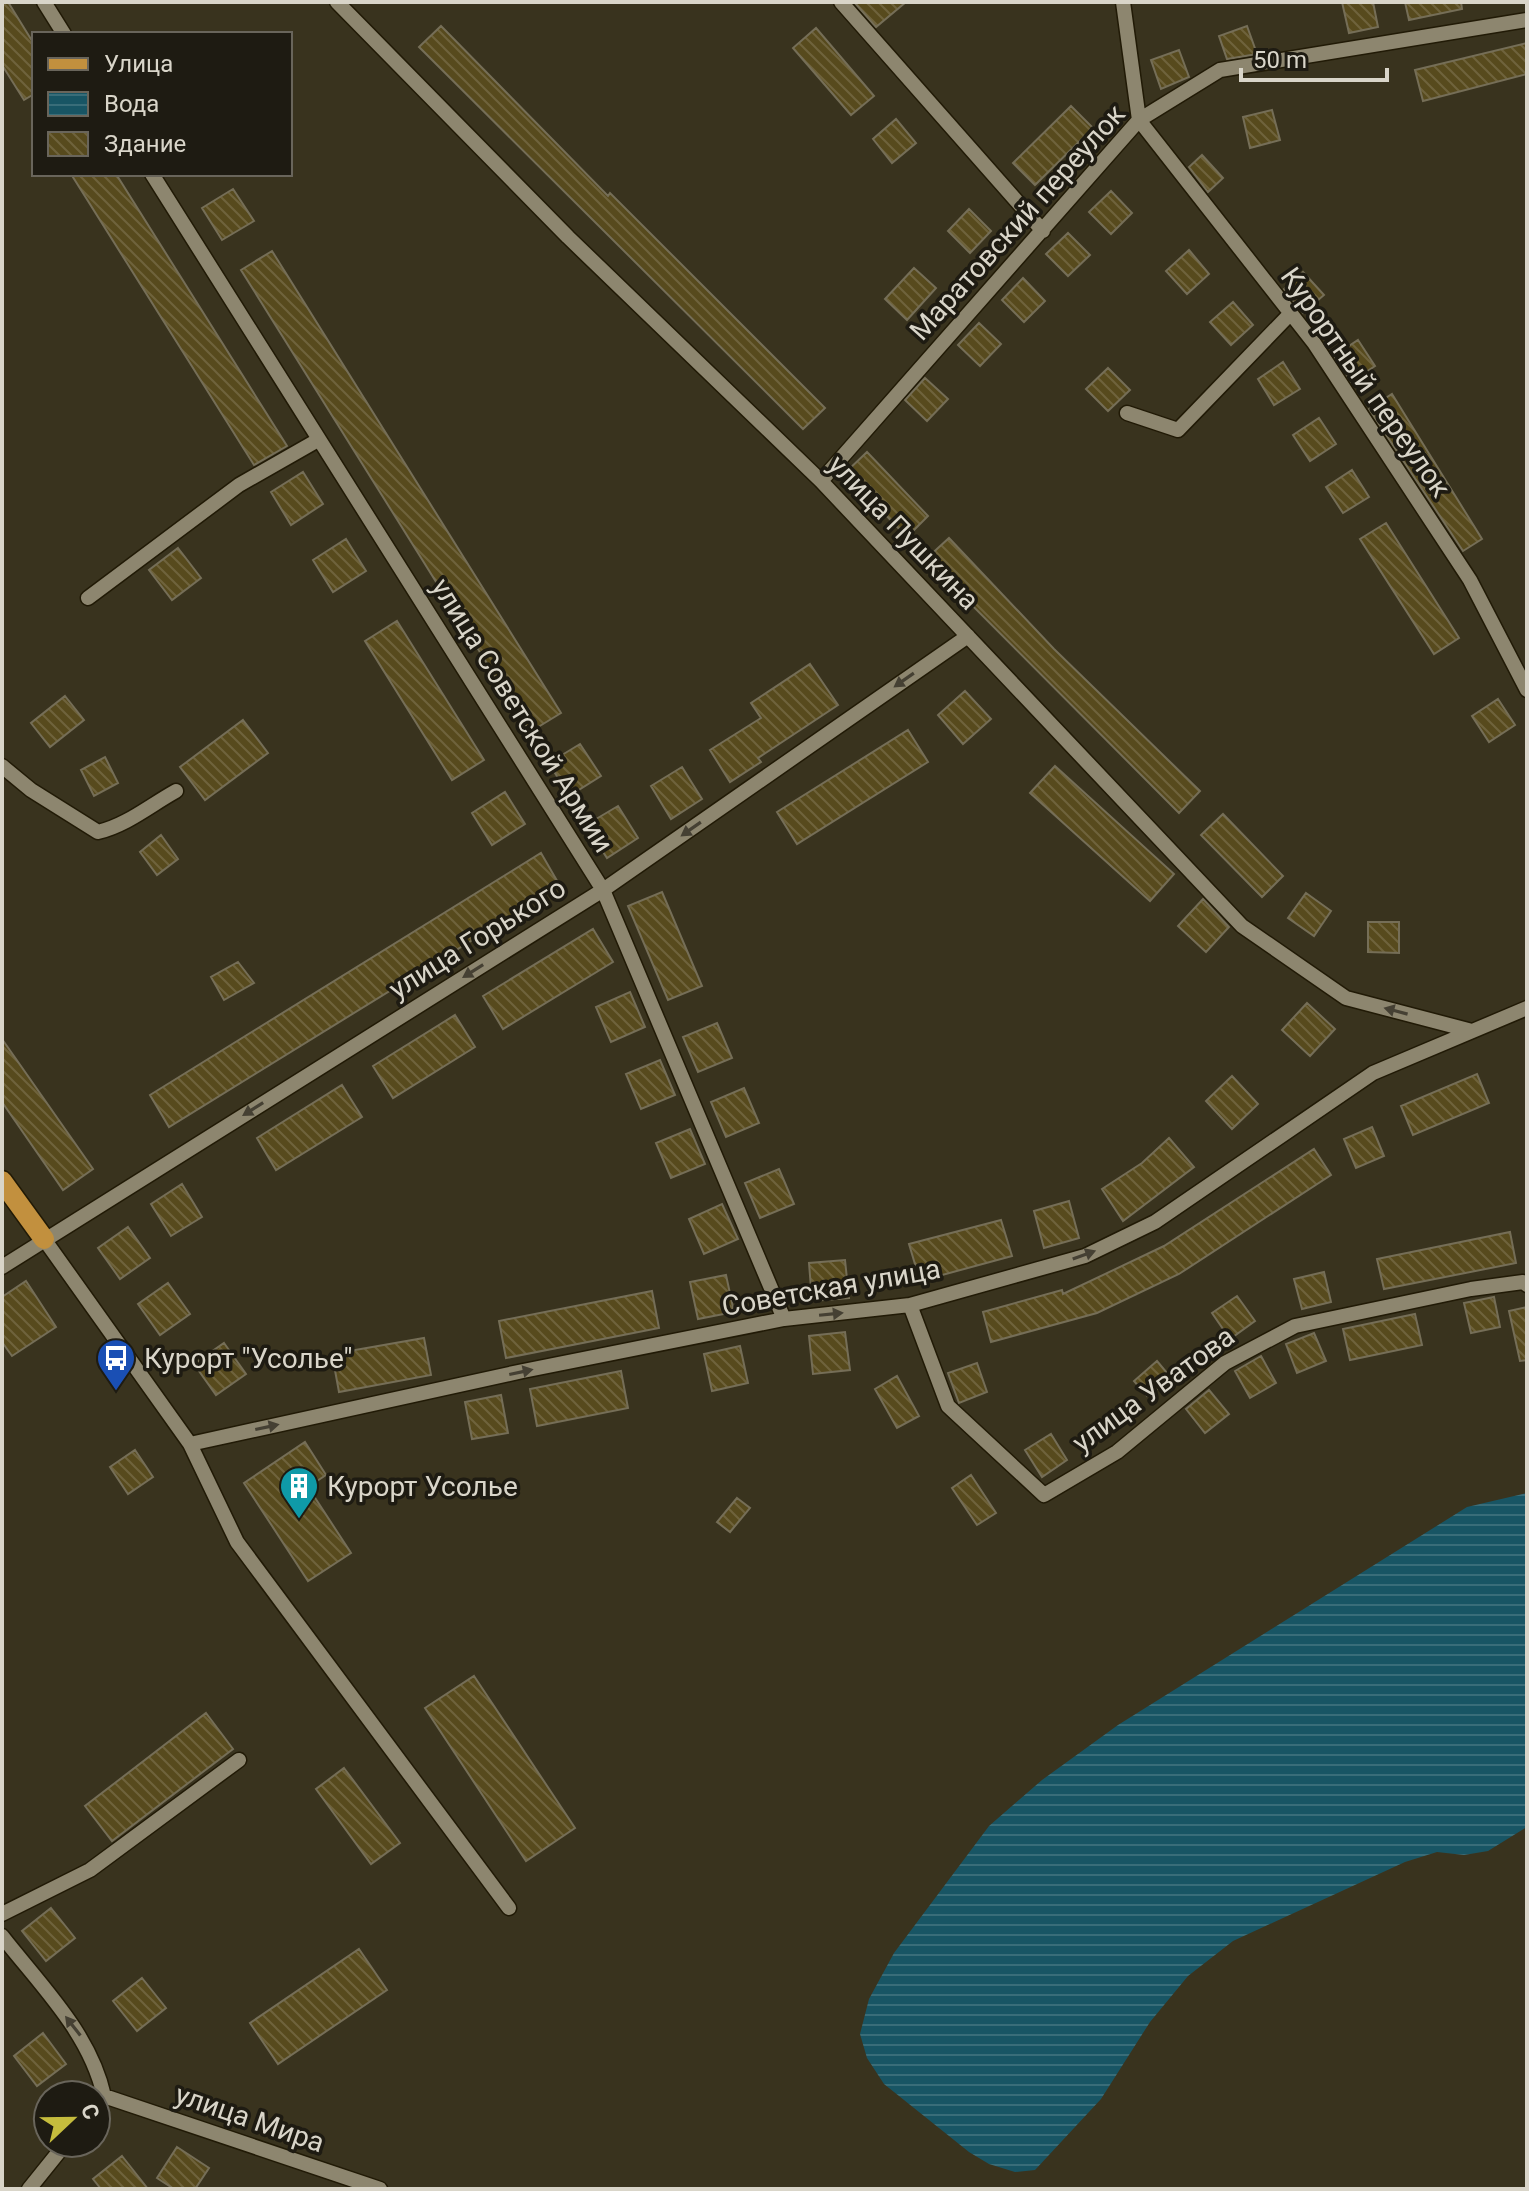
<svg xmlns="http://www.w3.org/2000/svg" width="1529" height="2191" font-family="Roboto,sans-serif">
  <style>
    .water { fill: url(#water-rules) }
    .building { fill: url(#building-back-hatch); stroke: #756e57; stroke-width: 2 }
    .lines { fill: none; stroke-linecap: round; stroke-linejoin: round }
    .minor-casing { stroke: #211a06; stroke-width: 17 }
    .major-casing { stroke: #211a06; stroke-width: 23 }
    .minor { stroke: #8d866f; stroke-width: 14 }
    .major { stroke: #c2903e; stroke-width: 20 }
    .oneway { fill: #454033 }
    .labels { text-anchor: middle; stroke-width: 7; stroke-linejoin: round; paint-order: stroke }
    .street-label { font-size: 28px; fill: #d9d5c9; stroke: #1e1b12 }
    .poi-label { font-size: 28px; fill: #d9d5c9; stroke: #1e1b12; text-anchor: start }
  </style>
  <defs>
    <pattern id="water-rules" width="6" height="5" patternUnits="userSpaceOnUse" patternTransform="scale(2)"><rect width="6" height="5" fill="#185564"/><path d="M0 2.5h6" fill="none" stroke="#396d79"/></pattern>
    <pattern id="building-back-hatch" width="6" height="6" patternUnits="userSpaceOnUse" patternTransform="scale(2)"><rect width="6" height="6" fill="#574a1d"/><path d="M-1 5l2 2M0 0l6 6M5-1l2 2" fill="none" stroke="#6f633c"/></pattern>
  </defs>
  <rect width="100%" height="100%" fill="#39331e"/>
  <path class="water" d="M1527,1493V1827L1488,1851L1464,1855L1437,1852L1405,1862L1233,1941L1188,1976L1150,2022L1101,2099L1035,2170L1015,2172L989,2164L969,2152L884,2084L867,2058L860,2034L869,1999L894,1953L989,1826L1042,1780L1118,1725L1467,1507Z"/>
  <path class="building" d="M2,2H8L34,44V94L24,100L2,65Z
    M854,2H906L876,27Z
    M1342,2H1373L1378,27L1349,33Z
    M1405,2H1461L1462,9L1409,20Z
    M441,26L608,196L610,193L825,408L803,429L419,47Z
    M1247,26L1257,54L1227,59L1219,36Z
    M816,28L874,96L851,115L793,48Z
    M1527,43V74L1423,101L1415,70Z
    M1179,50L1189,77L1161,89L1151,60Z
    M1071,106L1093,128L1035,185L1013,163Z
    M1272,110L1280,140L1250,148L1243,117Z
    M896,119L916,143L892,163L873,139Z
    M1202,155L1223,178L1208,192L1189,167Z
    M71,174H116L287,446L254,465Z
    M233,189L254,221L222,240L202,208Z
    M1111,191L1132,213L1111,234L1089,212Z
    M969,209L991,231L970,253L948,231Z
    M1068,233L1090,255L1068,276L1046,254Z
    M1189,250L1209,274L1187,294L1166,271Z
    M272,251L561,713L530,732L241,270Z
    M914,268L936,288L907,320L885,299Z
    M1303,272L1324,295L1303,313L1284,289Z
    M1023,278L1045,301L1024,322L1002,300Z
    M1233,302L1253,325L1231,345L1210,322Z
    M979,323L1001,344L980,366L958,345Z
    M1358,340L1375,366L1351,382L1334,356Z
    M1283,362L1300,389L1274,405L1258,379Z
    M1108,368L1130,390L1108,411L1086,389Z
    M925,378L948,399L927,421L905,400Z
    M1392,394L1482,539L1463,551L1369,409Z
    M1319,418L1336,444L1310,461L1293,435Z
    M867,452L928,516L907,537L845,473Z
    M1352,470L1369,497L1343,513L1326,487Z
    M303,472L323,504L291,525L271,492Z
    M1386,523L1459,638L1434,654L1360,539Z
    M949,538L1054,649L1200,791L1179,813L926,559Z
    M346,539L366,571L333,592L313,560Z
    M178,548L201,578L172,600L149,570Z
    M397,621L484,760L452,780L365,641Z
    M810,664L838,705L758,758L761,762L730,782L710,750L761,718L751,703Z
    M965,691L991,719L963,744L938,715Z
    M65,696L84,720L50,747L31,723Z
    M1498,699L1515,725L1489,742L1472,716Z
    M243,720L268,753L205,800L180,767Z
    M908,730L928,762L797,844L777,812Z
    M580,744L601,776L569,796L549,763Z
    M105,757L118,783L94,796L81,770Z
    M1055,766L1174,874L1150,901L1030,793Z
    M682,767L702,799L671,819L651,786Z
    M505,792L525,824L492,845L472,813Z
    M618,806L638,838L607,858L586,825Z
    M1223,814L1283,876L1262,897L1201,835Z
    M161,835L178,859L157,875L140,852Z
    M541,853L560,886L169,1127L150,1095Z
    M662,892L702,986L668,1000L628,906Z
    M1306,893L1331,911L1314,936L1288,918Z
    M1203,899L1229,927L1206,952L1178,926Z
    M1368,922H1399V953L1368,952Z
    M593,929L613,962L503,1029L483,996Z
    M238,962L254,983L224,1000L211,977Z
    M630,992L645,1027L611,1042L596,1007Z
    M1307,1003L1335,1029L1310,1056L1282,1030Z
    M455,1015L475,1047L393,1098L373,1066Z
    M717,1023L732,1058L698,1072L683,1037Z
    M2,1039L93,1169L63,1190L2,1102Z
    M660,1060L675,1095L641,1109L626,1074Z
    M1477,1074L1489,1103L1413,1135L1401,1106Z
    M1232,1076L1258,1104L1232,1129L1206,1101Z
    M342,1085L362,1117L276,1170L257,1138Z
    M744,1088L759,1123L726,1137L711,1102Z
    M1372,1127L1384,1156L1356,1168L1344,1139Z
    M690,1129L705,1164L671,1178L656,1143Z
    M1169,1138L1194,1167L1123,1221L1102,1189L1142,1163Z
    M1314,1149L1331,1175L1179,1274L1097,1313L991,1342L983,1312L1062,1290L1063,1294L1164,1246Z
    M779,1169L794,1204L760,1218L745,1183Z
    M182,1184L202,1217L171,1236L151,1204Z
    M1069,1201L1079,1238L1044,1248L1034,1211Z
    M722,1204L738,1239L704,1254L689,1219Z
    M1001,1220L1012,1256L920,1281L909,1244Z
    M128,1227L150,1258L120,1279L98,1248Z
    M1510,1232L1516,1263L1384,1289L1377,1259Z
    M845,1260L849,1298L812,1301L809,1263Z
    M1324,1272L1331,1302L1302,1309L1294,1279Z
    M726,1275L734,1312L698,1319L690,1282Z
    M26,1281L56,1327L12,1356L2,1342V1297Z
    M168,1283L190,1314L160,1335L138,1304Z
    M652,1291L659,1328L506,1358L499,1321Z
    M1237,1296L1255,1321L1230,1339L1212,1313Z
    M1494,1297L1500,1327L1471,1333L1464,1303Z
    M1527,1307V1360L1520,1361L1509,1311Z
    M1415,1314L1422,1345L1350,1360L1343,1329Z
    M845,1332L850,1370L813,1374L809,1336Z
    M1314,1333L1326,1361L1297,1373L1286,1344Z
    M424,1338L431,1375L339,1392L332,1354Z
    M224,1343L246,1374L216,1395L194,1364Z
    M740,1346L748,1383L712,1391L704,1354Z
    M1261,1356L1276,1383L1250,1398L1235,1371Z
    M1157,1361L1172,1379L1147,1396L1134,1381Z
    M977,1363L987,1392L959,1403L948,1373Z
    M621,1371L628,1408L537,1426L530,1389Z
    M897,1376L919,1416L897,1428L875,1389Z
    M1209,1390L1229,1414L1205,1433L1186,1409Z
    M501,1395L508,1433L472,1439L465,1402Z
    M1051,1434L1067,1460L1042,1477L1025,1450Z
    M305,1442L326,1475L308,1487L351,1553L308,1581L244,1483Z
    M135,1450L153,1477L128,1494L110,1467Z
    M971,1475L996,1513L977,1525L952,1488Z
    M737,1498L750,1508L730,1532L717,1522Z
    M474,1676L575,1828L526,1861L425,1708Z
    M206,1713L233,1749L112,1841L85,1806Z
    M344,1768L400,1843L371,1864L316,1789Z
    M51,1908L75,1938L46,1961L22,1931Z
    M359,1949L387,1990L278,2064L250,2023Z
    M142,1978L166,2008L137,2031L113,2001Z
    M43,2033L66,2064L37,2086L14,2056Z
    M177,2147L209,2168L195,2189H174L157,2178Z
    M122,2156L148,2189H101L93,2179Z"/>
  <g class="lines">
    <defs>
      <path id="minor" d="M44,2L64,34
        M337,2L568,237L821,481L1242,926L1346,998L1472,1031
        M841,2L1043,231
        M1123,2L1139,120L1314,343L1470,580L1527,690
        M152,174L603,890L784,1319
        M1127,413L1178,430L1290,314
        M821,481L1139,120L1220,70L1527,20
        M88,598L239,485L318,440
        M2,766L31,790L98,832C127,825 149,806 176,791
        M44,1239L190,1444L237,1542L509,1908
        M2,1267L603,890L968,636
        M910,1305L948,1406L1044,1495L1117,1452L1225,1363L1295,1326L1471,1289L1523,1282L1527,1285
        M190,1444L523,1371L784,1319L910,1305L1085,1256L1155,1222L1373,1073L1527,1008
        M2,1914L90,1870L239,1760
        M2,1936C41,1986 90,2033 104,2096
        M104,2096L380,2189
        M29,2189L66,2143"/>
      <path id="major" d="M2,1181L44,1239"/>
    </defs>
    <use href="#minor" class="minor-casing"/>
    <use href="#major" class="major-casing"/>
    <use href="#minor" class="minor"/>
    <use href="#major" class="major"/>
  </g>
  <defs><path id="oneway-solid" d="M-6-.8H1V-3.2L6.5 0L1 3.2V.8H-6Z" transform="scale(2)"/></defs>
  <g class="oneway">
    <use href="#oneway-solid" transform="translate(904 680) rotate(145)"/>
    <use href="#oneway-solid" transform="translate(691 829) rotate(145)"/>
    <use href="#oneway-solid" transform="translate(473 971) rotate(148)"/>
    <use href="#oneway-solid" transform="translate(1396 1011) rotate(-165)"/>
    <use href="#oneway-solid" transform="translate(253 1109) rotate(148)"/>
    <use href="#oneway-solid" transform="translate(1084 1255) rotate(-20)"/>
    <use href="#oneway-solid" transform="translate(831 1314) rotate(-6)"/>
    <use href="#oneway-solid" transform="translate(521 1372) rotate(-12)"/>
    <use href="#oneway-solid" transform="translate(267 1427) rotate(-12)"/>
    <use href="#oneway-solid" transform="translate(73 2026) rotate(-128)"/>
  </g>
  <defs>
    <symbol id="bus-pin" viewBox="-11 -11 22 30"><path d="M0 17L-7.5 6A9.5 9.5 0 1 1 7.5 6Z" fill="#1a4fb4" stroke="#1e1b12"/><path d="M-5-6H5V4H4V6H2V4H-2V6H-4V4H-5ZM-3.5-4V0h7V-4ZM-3.5 1.2v1.5H-2V1.2ZM2 1.2v1.5H3.5V1.2Z" fill="#fff"/></symbol>
    <symbol id="building-pin" viewBox="-11 -11 22 30"><path d="M0 17L-7.5 6A9.5 9.5 0 1 1 7.5 6Z" fill="#0f9aa8" stroke="#1e1b12"/><path d="M-4-6H4V6H1V3H-1V6H-4ZM-2.5-4.3h1.7v1.8h-1.7ZM.8-4.3h1.7v1.8H.8ZM-2.5-1h1.7V.8h-1.7ZM.8-1h1.7V.8H.8Z" fill="#fff"/></symbol>
  </defs>
  <g fill-rule="evenodd">
    <use href="#bus-pin" x="94" y="1336" width="44" height="60"/>
    <use href="#building-pin" x="277" y="1464" width="44" height="60"/>
  </g>
  <g class="labels">
    <g class="street-label">
      <text transform="translate(1017 222) rotate(-48)" y="10">Маратовский переулок</text>
      <text transform="translate(1366 382) rotate(55)" y="10">Курортный переулок</text>
      <text transform="translate(904 532) rotate(46)" y="10">улица Пушкина</text>
      <text transform="translate(523 715) rotate(58)" y="10">улица Советской Армии</text>
      <text transform="translate(477 938) rotate(-32)" y="10">улица Горького</text>
      <text transform="translate(831 1287) rotate(-10)" y="10">Советская улица</text>
      <text transform="translate(1153 1389) rotate(-36)" y="10">улица Уватова</text>
      <text transform="translate(250 2118) rotate(19)" y="10">улица Мира</text>
    </g>
    <g class="poi-label">
      <text x="144" y="1368">Курорт "Усолье"</text>
      <text x="327" y="1496">Курорт Усолье</text>
    </g>
  </g>
  <rect width="1529" height="2191" fill="none" stroke="#d9d5c9" stroke-width="8"/>
  <rect x="32" y="32" width="260" height="144" fill="#1e1b12" stroke="#69655b" stroke-width="2"/>
  <rect x="48" y="58" width="40" height="12" fill="#c2903e" stroke="#69655b" stroke-width="2"/>
  <text x="104" y="72" font-size="24" fill="#d9d5c9">Улица</text>
  <rect x="48" y="92" width="40" height="24" fill="url(#water-rules)" stroke="#69655b" stroke-width="2"/>
  <text x="104" y="112" font-size="24" fill="#d9d5c9">Вода</text>
  <rect x="48" y="132" width="40" height="24" fill="url(#building-back-hatch)" stroke="#69655b" stroke-width="2"/>
  <text x="104" y="152" font-size="24" fill="#d9d5c9">Здание</text>
  <g transform="translate(72 2119) rotate(68)"><circle r="38" fill="#1e1b12" stroke="#69655b" stroke-width="2"/>
  <path d="M0-6L14 30L0 20L-14 30Z" fill="#c5bc3d"/>
  <text y="-12" font-size="22" font-weight="bold" text-anchor="middle" fill="#d9d5c9">С</text>
  </g>
  <path d="M1241 68v12h146v-12" fill="none" stroke="#d9d5c9" stroke-width="4"/>
  <text x="1253" y="68" font-size="24" fill="#d9d5c9" stroke="#1e1b12" stroke-width="6" paint-order="stroke">50 m</text>
</svg>
